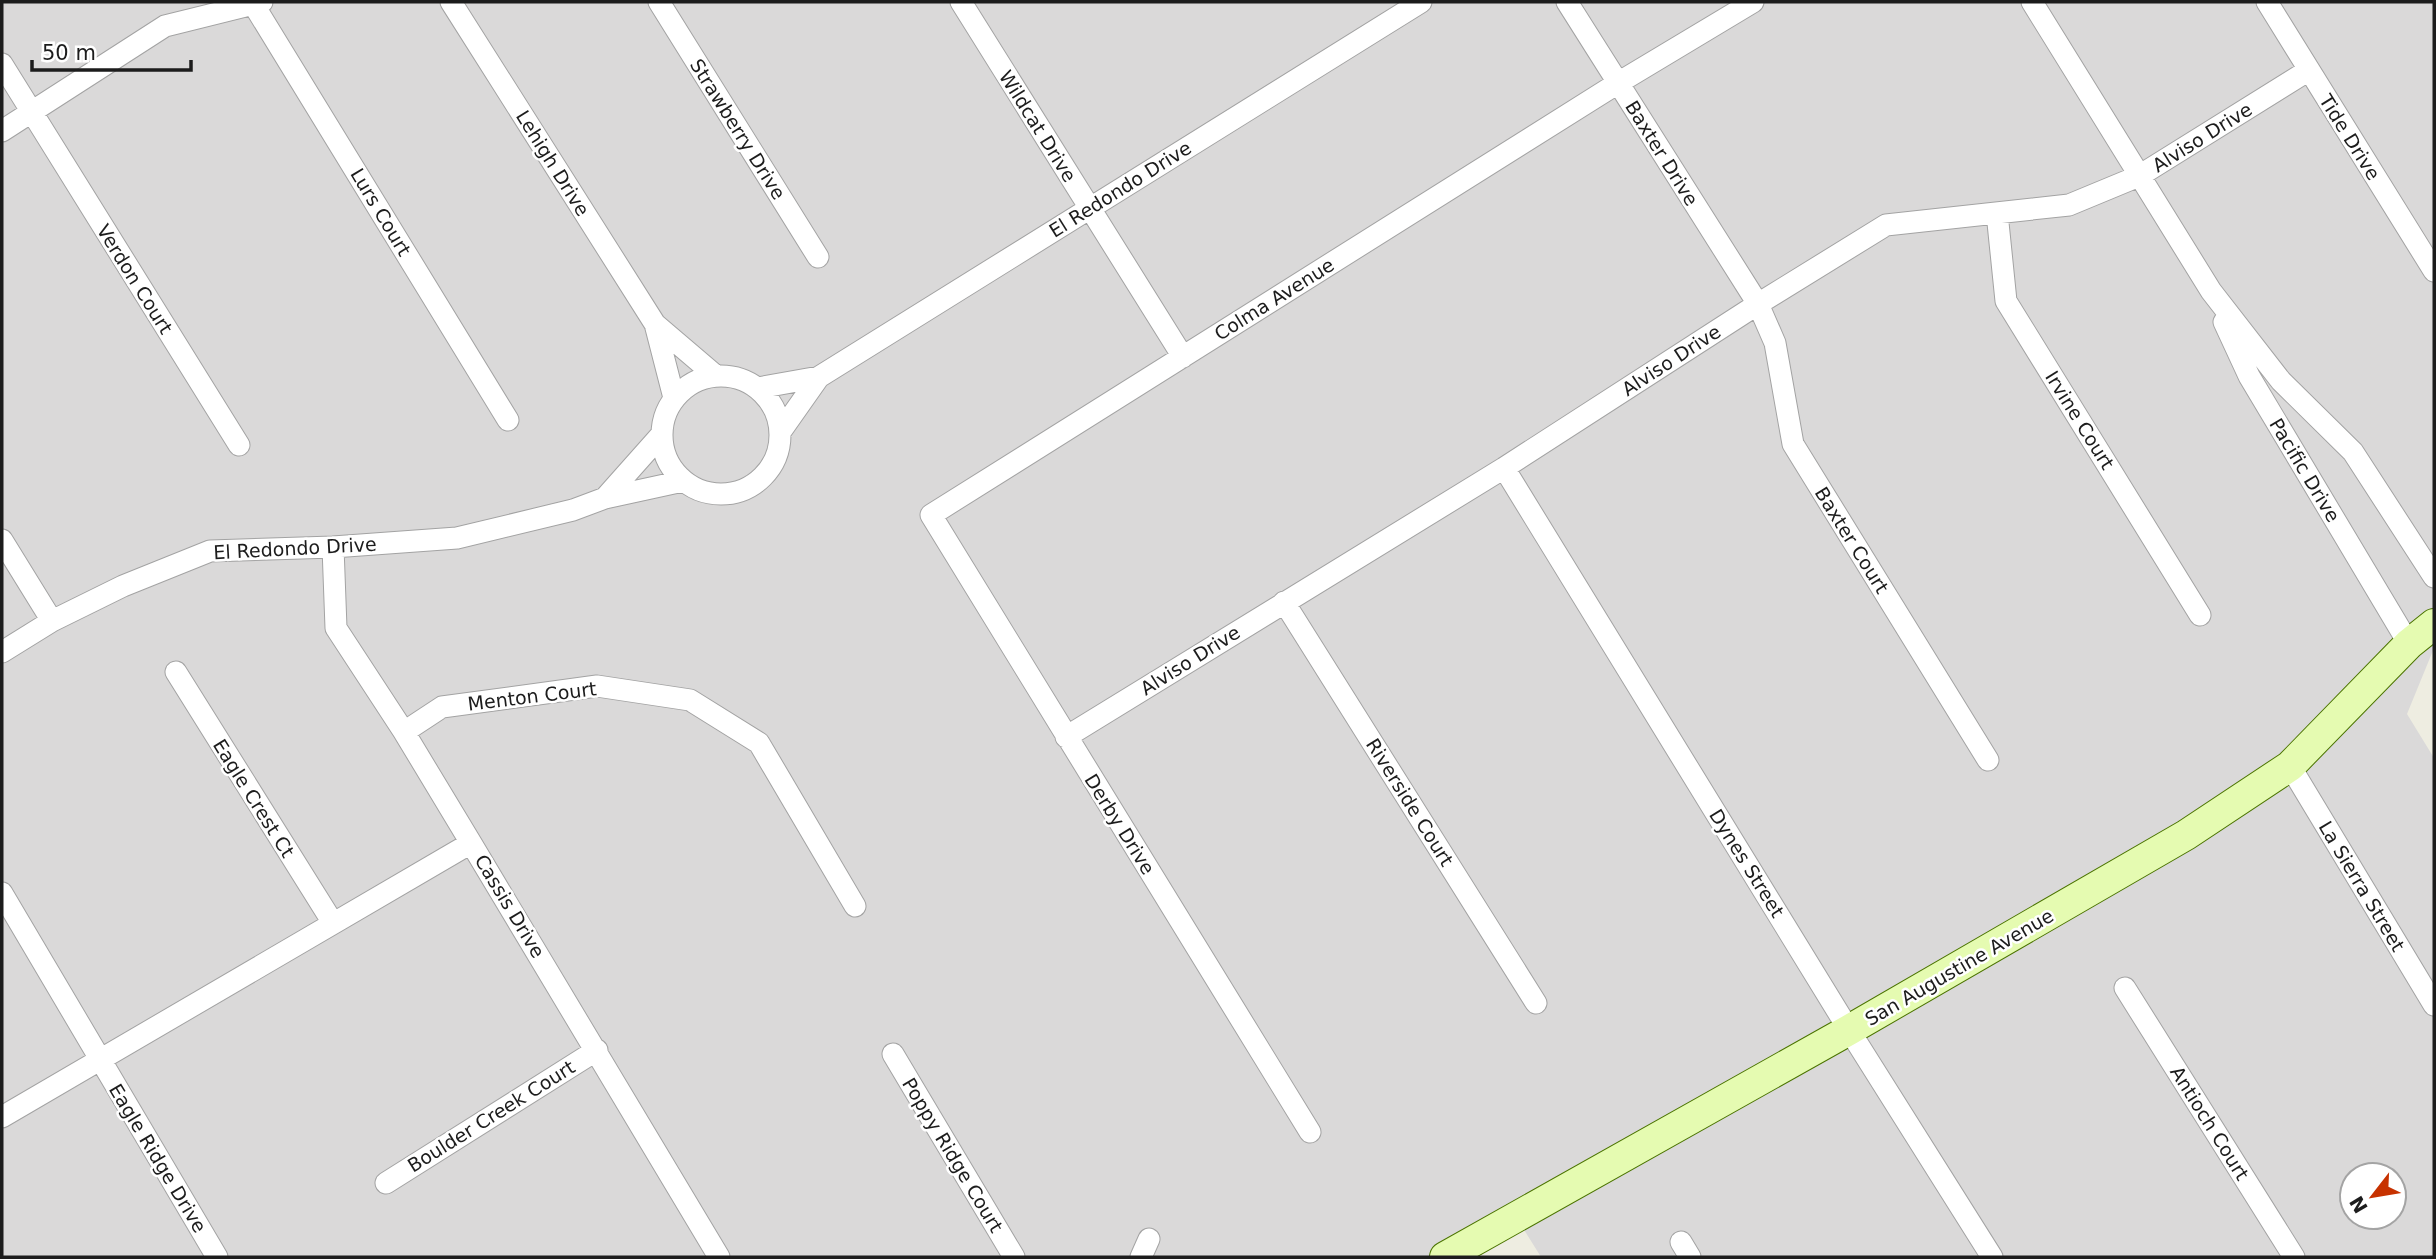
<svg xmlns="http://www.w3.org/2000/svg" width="2436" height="1259" font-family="'DejaVu Sans',sans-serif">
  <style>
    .residential { fill: #dad9d9; fill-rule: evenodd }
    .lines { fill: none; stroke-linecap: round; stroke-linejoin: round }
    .street-casing { stroke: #a3a3a3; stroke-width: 23 }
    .secondary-casing { stroke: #4b7401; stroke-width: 32 }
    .street { stroke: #fff; stroke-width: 21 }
    .secondary { stroke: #e5fbb1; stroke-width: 30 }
    .labels { text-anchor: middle; stroke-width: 5; stroke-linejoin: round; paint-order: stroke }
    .street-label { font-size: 19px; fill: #1c1c1c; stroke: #fff }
  </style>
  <rect width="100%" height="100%" fill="#eeede1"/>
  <path class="residential" d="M2,2H2434V648L2407,714L2434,758V1257H1541L1521,1225L1464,1257H2ZM2352,1175H2394V1217H2352Z"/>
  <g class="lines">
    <defs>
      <path id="street" d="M252,2L508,420
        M451,2L655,324L716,376
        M659,2L818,257
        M961,2L1183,357
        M1567,2L1758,304L1775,343L1793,444L1988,760
        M2032,2L2211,291L2281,381L2353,452L2434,577
        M2267,2L2434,271
        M2,64L239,445
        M2,131L165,26L262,2
        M1997,213L2006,301L2200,615
        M2224,322L2249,376L2409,644
        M655,324L674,398
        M662 435a59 59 0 1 1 118 0a59 59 0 1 1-118 0Z
        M758,388L819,377
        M781,431L819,377L1421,2
        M1504,468L1849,1030L1992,1257
        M605,498L661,435
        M2,540L52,621
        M333,547L336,628L404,732L471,843L719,1257
        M1284,602L1536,1003
        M2,652L52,621L123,586L210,551L333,547L457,538L573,510L605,498L683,481
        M176,672L333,923
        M404,732L442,707L597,686L690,700L759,743L855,906
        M1066,737L1504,468L1758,304L1886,225L2069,205L2139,176L2309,70
        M2290,766L2434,1005
        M2,893L217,1257
        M2125,988L2294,1257
        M893,1054L1014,1257
        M2,1117L471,843
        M1310,1132L931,515L1618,83L1753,2
        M386,1183L597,1050
        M1681,1242L1690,1257
        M1141,1257L1149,1239"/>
      <path id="secondary" d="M1445,1257L1849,1030L2186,835L2290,766L2409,644L2434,624"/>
    </defs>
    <use href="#street" class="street-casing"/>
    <use href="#secondary" class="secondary-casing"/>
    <use href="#street" class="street"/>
    <use href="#secondary" class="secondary"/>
  </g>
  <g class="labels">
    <g class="street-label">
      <text transform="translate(1038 126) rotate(58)" y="7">Wildcat Drive</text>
      <text transform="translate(738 129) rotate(58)" y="7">Strawberry Drive</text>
      <text transform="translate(2202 137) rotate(-32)" y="7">Alviso Drive</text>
      <text transform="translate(2350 137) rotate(58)" y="7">Tide Drive</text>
      <text transform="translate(1662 153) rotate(58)" y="7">Baxter Drive</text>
      <text transform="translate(553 163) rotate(58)" y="7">Lehigh Drive</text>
      <text transform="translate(1120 189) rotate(-32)" y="7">El Redondo Drive</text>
      <text transform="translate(381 212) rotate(59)" y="7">Lurs Court</text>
      <text transform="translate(135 279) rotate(58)" y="7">Verdon Court</text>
      <text transform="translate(1274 299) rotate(-32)" y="7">Colma Avenue</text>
      <text transform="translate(1671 360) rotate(-33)" y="7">Alviso Drive</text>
      <text transform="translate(2080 420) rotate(58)" y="7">Irvine Court</text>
      <text transform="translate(2305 470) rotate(59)" y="7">Pacific Drive</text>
      <text transform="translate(1852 540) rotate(58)" y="7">Baxter Court</text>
      <text transform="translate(295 548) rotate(-3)" y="7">El Redondo Drive</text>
      <text transform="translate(1190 660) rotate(-32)" y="7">Alviso Drive</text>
      <text transform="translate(532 696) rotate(-7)" y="7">Menton Court</text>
      <text transform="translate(254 798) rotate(58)" y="7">Eagle Crest Ct</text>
      <text transform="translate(1410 802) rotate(58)" y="7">Riverside Court</text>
      <text transform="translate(1120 824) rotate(58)" y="7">Derby Drive</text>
      <text transform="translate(1747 863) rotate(58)" y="7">Dynes Street</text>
      <text transform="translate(2362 886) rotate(59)" y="7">La Sierra Street</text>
      <text transform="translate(510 906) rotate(59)" y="7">Cassis Drive</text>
      <text transform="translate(1959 967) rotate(-30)" y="7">San Augustine Avenue</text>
      <text transform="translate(491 1116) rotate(-32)" y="7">Boulder Creek Court</text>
      <text transform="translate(2210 1123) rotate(58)" y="7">Antioch Court</text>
      <text transform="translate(953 1155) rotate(59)" y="7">Poppy Ridge Court</text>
      <text transform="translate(158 1158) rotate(59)" y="7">Eagle Ridge Drive</text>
    </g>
  </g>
  <rect width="2436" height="1259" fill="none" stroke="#1c1c1c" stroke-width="7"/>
  <g transform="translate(2373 1196) rotate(239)"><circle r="33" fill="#ffffff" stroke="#a4a4a4" stroke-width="2"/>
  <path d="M0-5L12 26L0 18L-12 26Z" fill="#c73200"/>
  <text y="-10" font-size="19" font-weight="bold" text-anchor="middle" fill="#1c1c1c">N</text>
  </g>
  <path d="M32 60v10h159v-10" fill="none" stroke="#1c1c1c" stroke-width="3.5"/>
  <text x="42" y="60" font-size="21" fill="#1c1c1c" stroke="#ffffff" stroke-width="5" paint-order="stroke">50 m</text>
</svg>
